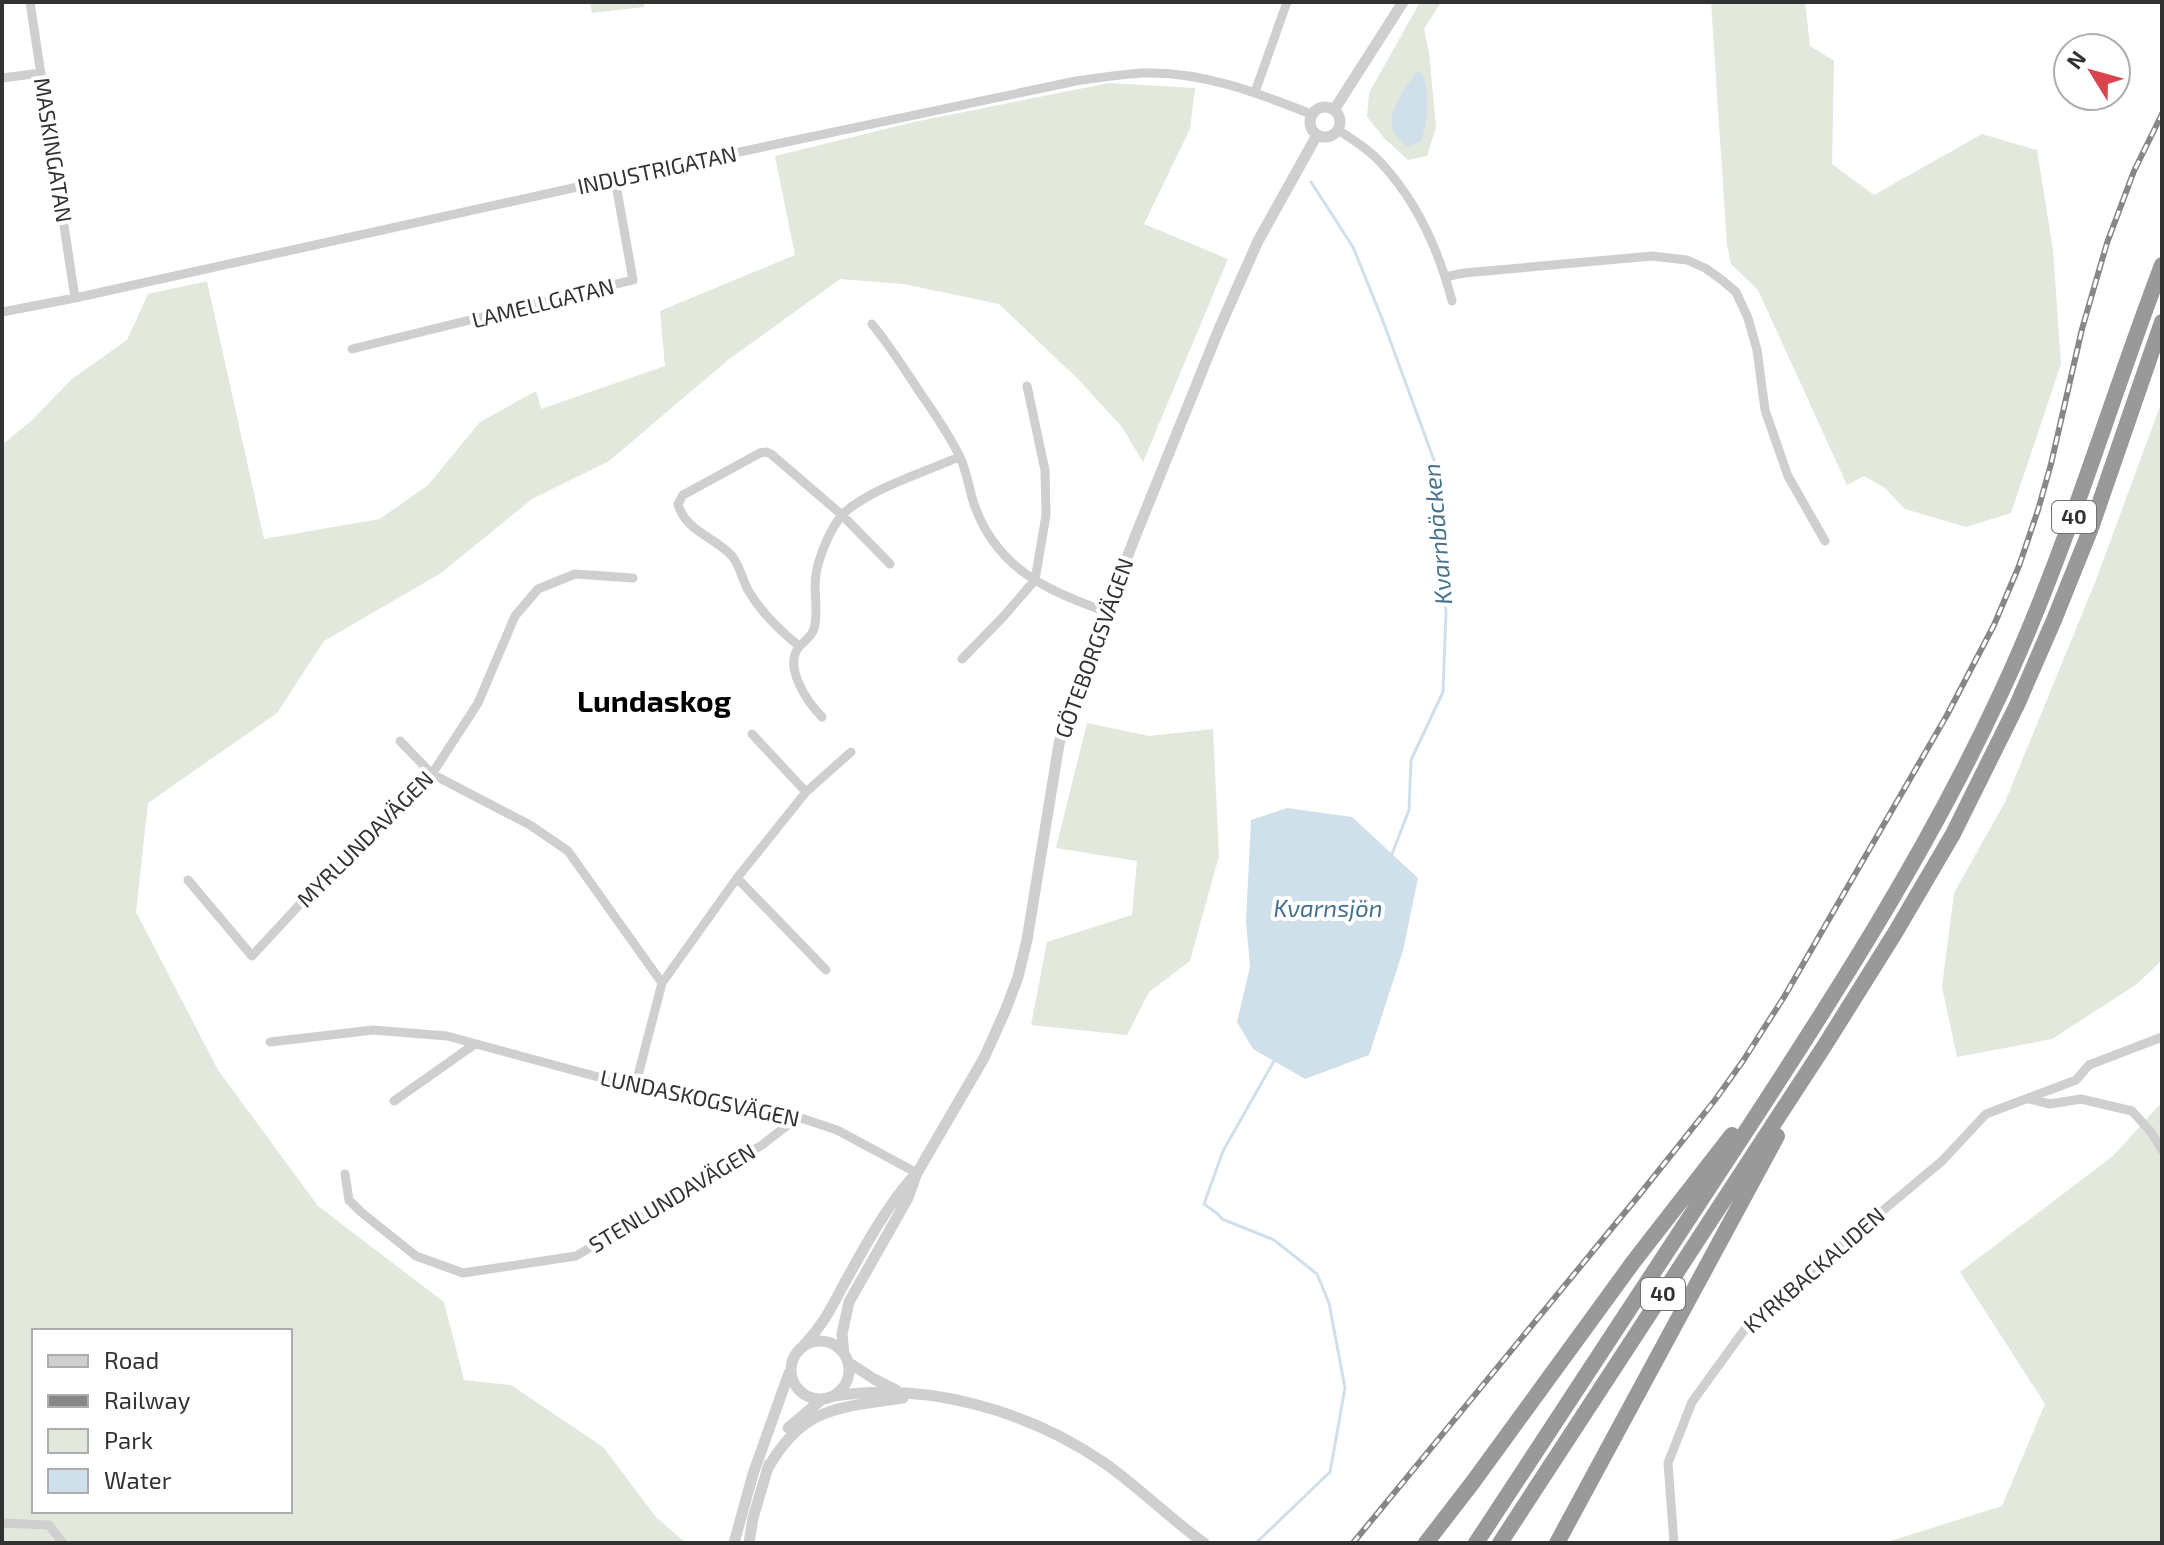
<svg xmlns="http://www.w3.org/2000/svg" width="2164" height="1545" font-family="'Exo 2',sans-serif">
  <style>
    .green { fill: #e2e8dc; fill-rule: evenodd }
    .water { fill: #d0e0eb }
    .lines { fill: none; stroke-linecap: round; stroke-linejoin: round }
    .stream { stroke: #d0e0eb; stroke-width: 3 }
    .minor { stroke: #cfcfcf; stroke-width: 9 }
    .tertiary { stroke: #cfcfcf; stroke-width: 11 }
    .motorway { stroke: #999; stroke-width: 16 }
    .rail-casing { stroke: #878787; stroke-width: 6 }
    .rail { stroke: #fff; stroke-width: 3; stroke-dasharray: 9; stroke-linecap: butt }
    .labels { text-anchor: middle; stroke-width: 8; stroke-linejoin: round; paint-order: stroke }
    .shield { fill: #fff; stroke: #707070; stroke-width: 2 }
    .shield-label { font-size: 20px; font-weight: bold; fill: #323232 }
    .street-label { font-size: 22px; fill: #323232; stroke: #fff }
    .water-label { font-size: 24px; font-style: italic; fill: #45728f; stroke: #fff }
    .district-label { font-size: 30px; font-weight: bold; fill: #000; stroke: #fff }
  </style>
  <rect width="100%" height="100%" fill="#fff"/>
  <path class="green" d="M590,2H645L644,7L592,13Z
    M1420,2H1441L1424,29L1429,52L1436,127L1427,156L1408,160L1385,139L1367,117L1369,93Z
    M1711,2H1805L1810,46L1834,61L1832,164L1874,195L1982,134L2037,150L2053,250L2061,364L2011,513L1966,527L1905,509L1885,488L1864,476L1847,485L1758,290L1731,264L1727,245Z
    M1109,83L1195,88L1190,129L1144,224L1228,259L1143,462L1122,427L1077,378L999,304L904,284L840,279L728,360L609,461L532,499L441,573L324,641L277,713L148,803L136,912L218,1070L318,1206L444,1302L464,1380L511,1385L603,1447L656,1517L686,1543H2V445L31,421L72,379L127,340L148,294L207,281L264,539L380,519L428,485L480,422L536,391L541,409L665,366L660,311L795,255L775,156L914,122ZM34,1331H290V1511H34Z
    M2162,401V960L2137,984L2052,1039L1957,1057L1942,987L1954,893L2005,802L2096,580Z
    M1087,723L1149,736L1213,729L1219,856L1190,961L1149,992L1127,1035L1031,1025L1047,942L1132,915L1137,861L1056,848Z
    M2162,1102V1543H1884L2002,1506L2045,1404L1960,1272L2113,1156Z"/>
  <path class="water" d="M1416,72H1422C1430,94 1429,119 1421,141L1408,147C1375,125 1400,97 1416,72Z
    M1287,808L1352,817L1418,878L1403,951L1369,1055L1305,1079L1253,1049L1237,1022L1250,967L1246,921L1251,820Z"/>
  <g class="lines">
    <path class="stream" d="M1311,182L1353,247L1383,321L1435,463L1446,613L1443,692L1411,760L1409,810L1392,854
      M1256,1543L1330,1472L1345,1388L1329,1303L1317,1274L1274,1240L1222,1219L1218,1214L1204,1204L1223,1151L1274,1061"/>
    <path class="minor" d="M30,2L75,298
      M2,78L41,73
      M1255,92L1287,2
      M1338,130C1353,140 1370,150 1382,164C1417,202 1439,251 1452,301
      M1445,277L1464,273L1652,256L1687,260L1705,268L1722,280L1736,292L1748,318L1757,350L1765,410L1788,476L1825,541
      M2,312L75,298L654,170L1076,81C1098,78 1121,74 1144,73C1202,71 1258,93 1311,114
      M872,324C890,346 905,370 921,394C935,414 949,435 960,457C967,472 969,489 974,504C996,568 1047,591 1107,612
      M352,349L633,280L615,179
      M799,646C780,631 761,612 748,590C742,579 740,566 732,556C715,537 685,531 678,504L683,495L760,453L766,452L771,454L842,515L890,564
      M962,659L1003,617L1035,580L1046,515L1045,470L1027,386
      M822,717C808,703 783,667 799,647C804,641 811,637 814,629C819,611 813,592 816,574C819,556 831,526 844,513C872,488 925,472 959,457
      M752,734L806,792
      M400,741L432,774L530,825L568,851L662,983
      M737,878L826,970
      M188,880L252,956L314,889L353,854L432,774L478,703L515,616L538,589L575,574L633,578
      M270,1042L373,1030L447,1036L635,1087L693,1100L798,1117L837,1130L917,1173
      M635,1087L662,983L737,878L806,792L851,752
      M2029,1099L2050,1104L2081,1099L2132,1111L2151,1132L2162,1150
      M394,1101L475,1044
      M345,1174L349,1200L361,1212L416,1256L463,1273L576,1256L762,1145L798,1117
      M2,1523L49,1525L63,1543
      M1674,1543L1668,1463L1692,1402L1750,1322L1942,1161L1986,1114L2076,1080L2089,1065L2162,1037"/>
    <path class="tertiary" d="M1310 122a15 15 0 1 1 30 0a15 15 0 1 1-30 0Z
      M1334,110L1403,2
      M791 1370a29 29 0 1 1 58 0a29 29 0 1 1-58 0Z
      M804,1345C824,1324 831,1308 844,1284C864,1248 885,1209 911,1179
      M844,1354L842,1334L849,1302L908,1198L917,1173L984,1058L1006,1009L1018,977L1027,940L1059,744L1068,710L1135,537L1219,329L1258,241L1317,135
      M848,1362L874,1379L896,1390
      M835,1396C927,1382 1027,1410 1103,1462C1139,1487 1169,1518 1204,1543
      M788,1428L821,1400
      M767,1470C802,1406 838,1408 903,1398
      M734,1543L753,1474L789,1373
      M749,1543L753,1518L769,1464"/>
    <path class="motorway" d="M1426,1543L1473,1482L1634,1261L1732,1135
      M1476,1543C1563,1410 1650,1278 1737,1145C1832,1000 1926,854 1999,697C2065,557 2107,409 2162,265
      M1500,1543L1825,1045L1895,933L1953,834L2017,705L2054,620L2091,528L2162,322
      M1557,1543L1777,1136"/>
    <defs>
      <path id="rail" d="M1353,1543L1640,1194L1715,1100L1743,1061L1784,997L1947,715L1994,625L2019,566L2038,510L2051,464L2082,329L2107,243L2134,171L2162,114"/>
    </defs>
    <use href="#rail" class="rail-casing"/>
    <use href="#rail" class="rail"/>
  </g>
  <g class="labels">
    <g class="shield">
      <rect x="2052" y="501" width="44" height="32" rx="6"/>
      <rect x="1641" y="1278" width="44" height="32" rx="6"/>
    </g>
    <g class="shield-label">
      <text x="2074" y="524">40</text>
      <text x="1663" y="1301">40</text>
    </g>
    <g class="street-label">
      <text transform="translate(53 150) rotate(81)" y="8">MASKINGATAN</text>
      <text transform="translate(657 170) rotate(-12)" y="8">INDUSTRIGATAN</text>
      <text transform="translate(543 303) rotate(-14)" y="8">LAMELLGATAN</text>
      <text transform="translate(1094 648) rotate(-70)" y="8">GÖTEBORGSVÄGEN</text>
      <text transform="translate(365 839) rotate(-45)" y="8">MYRLUNDAVÄGEN</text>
      <text transform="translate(700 1098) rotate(12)" y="8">LUNDASKOGSVÄGEN</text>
      <text transform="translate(672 1198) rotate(-31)" y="8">STENLUNDAVÄGEN</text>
      <text transform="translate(1814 1270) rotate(-41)" y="8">KYRKBACKALIDEN</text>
    </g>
    <g class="water-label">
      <text transform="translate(1438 534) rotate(-95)" y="8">Kvarnbäcken</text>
      <text x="1328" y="917">Kvarnsjön</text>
    </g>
    <g class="district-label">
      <text x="654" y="712">Lundaskog</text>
    </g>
  </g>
  <rect width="2164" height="1545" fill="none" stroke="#323232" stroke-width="8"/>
  <rect x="32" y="1329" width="260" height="184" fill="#ffffff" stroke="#adadad" stroke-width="2"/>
  <rect x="48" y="1355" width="40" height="12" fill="#cfcfcf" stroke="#adadad" stroke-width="2"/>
  <text x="104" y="1369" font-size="24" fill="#323232">Road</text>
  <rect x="48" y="1395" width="40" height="12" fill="#878787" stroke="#adadad" stroke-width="2"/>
  <text x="104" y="1409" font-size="24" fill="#323232">Railway</text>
  <rect x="48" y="1429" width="40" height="24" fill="#e2e8dc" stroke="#adadad" stroke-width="2"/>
  <text x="104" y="1449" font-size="24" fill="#323232">Park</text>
  <rect x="48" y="1469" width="40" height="24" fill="#d0e0eb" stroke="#adadad" stroke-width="2"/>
  <text x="104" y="1489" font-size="24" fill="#323232">Water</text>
  <g transform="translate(2092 72) rotate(307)"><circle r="38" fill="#ffffff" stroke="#adadad" stroke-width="2"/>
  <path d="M0-6L14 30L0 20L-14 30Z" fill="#d9444f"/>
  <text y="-12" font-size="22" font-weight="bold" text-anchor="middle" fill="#323232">N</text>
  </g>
</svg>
